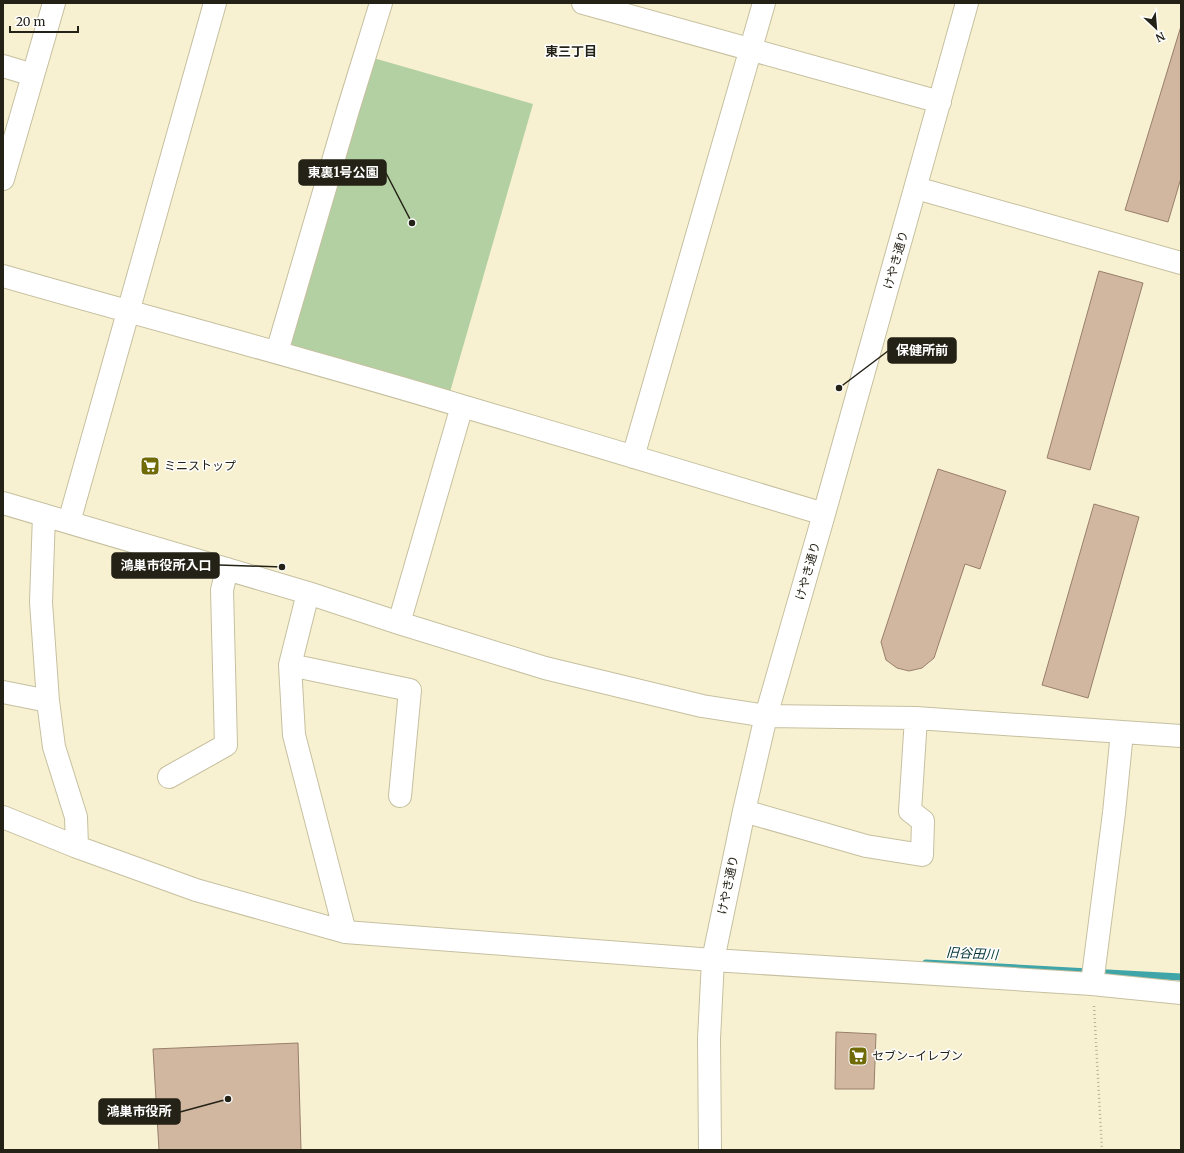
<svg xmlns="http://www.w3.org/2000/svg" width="1184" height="1153" font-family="Merriweather,'Noto Sans JP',serif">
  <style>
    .green { fill: #b3d0a2 }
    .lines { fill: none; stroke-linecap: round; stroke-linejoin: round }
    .stream { stroke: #3fa5a8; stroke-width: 7 }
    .building { fill: #d1b6a0; stroke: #987f6a }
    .minor-casing { stroke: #c6c0a0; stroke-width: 24 }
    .path { stroke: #b8b298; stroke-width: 2.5; stroke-dasharray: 1 3; stroke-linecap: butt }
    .minor { stroke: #fff; stroke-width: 22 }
    .labels { text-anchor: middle; stroke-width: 3; stroke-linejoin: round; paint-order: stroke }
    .street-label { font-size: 12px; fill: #242216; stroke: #fff }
    .poi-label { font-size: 12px; fill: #242216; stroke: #fff; text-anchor: start }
    .neighbourhood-label { font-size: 13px; font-weight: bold; fill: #242216; stroke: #fff }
    .water-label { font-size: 13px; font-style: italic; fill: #013335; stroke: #fff }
    .leader { fill: none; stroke: #242216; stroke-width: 1.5 }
    .callout-dot { fill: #242216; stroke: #fff; stroke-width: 1.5 }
    .callout { fill: #242216; stroke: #242216; stroke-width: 1.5 }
    .callout-label { font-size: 13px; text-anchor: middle; font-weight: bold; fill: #fff }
  </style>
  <rect width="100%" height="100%" fill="#f8f1d1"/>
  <path class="green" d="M370,57L533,104L450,392L295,351L291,342Z"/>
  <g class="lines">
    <path class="stream" d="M926,963L1181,977"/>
  </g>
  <path class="building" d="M1181,26V178L1168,222L1125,210Z
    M1099,271L1143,283L1090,470L1047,458Z
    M938,469L1006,491L980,569L965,564L934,658L922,668L909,671L897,668L886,660L881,642Z
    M1094,504L1139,517L1088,698L1042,685Z
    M836,1032L876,1034L874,1089H835Z
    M298,1043L301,1150H159L153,1049Z"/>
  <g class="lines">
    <defs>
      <path id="minor" d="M583,3L940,102
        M3,66L33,75
        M3,179L54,3
        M916,188L1181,263
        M3,276C156,320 310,360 462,406C583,441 703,478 824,514
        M277,352L348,110L381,3
        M633,457L764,3
        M3,503L308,593L399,623L545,668L702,706L766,716L916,718L1181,736
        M44,515L41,602L48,701L54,747L76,817L77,847
        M69,522L215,3
        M308,593L290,665L294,735L345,932
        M399,623L462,406
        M290,665L410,690L400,796
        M3,692L48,701
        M169,777L226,745L222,590L227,569
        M744,811L866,846L922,855L923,821L910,811L916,718
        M3,817L77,847L196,890L345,932L713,960L1092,984L1181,993
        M1092,984L1114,813L1122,732
        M710,1150L709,1039L713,960L744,811L766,716L824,514L967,3"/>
    </defs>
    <use href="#minor" class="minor-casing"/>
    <path class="path" d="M1094,1006L1102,1150"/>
    <use href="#minor" class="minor"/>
  </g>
  <defs>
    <symbol id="supermarket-square" viewBox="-11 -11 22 22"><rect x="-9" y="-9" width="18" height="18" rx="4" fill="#706b07" stroke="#fff"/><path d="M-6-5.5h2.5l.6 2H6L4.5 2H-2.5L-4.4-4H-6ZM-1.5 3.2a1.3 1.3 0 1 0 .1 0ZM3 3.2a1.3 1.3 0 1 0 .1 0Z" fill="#fff"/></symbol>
  </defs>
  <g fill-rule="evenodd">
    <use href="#supermarket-square" x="139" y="455" width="22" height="22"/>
    <use href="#supermarket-square" x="847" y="1045" width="22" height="22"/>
  </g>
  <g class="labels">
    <g class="street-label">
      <text transform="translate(896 260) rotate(-74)" y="4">けやき通り</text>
      <text transform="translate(808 571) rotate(-74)" y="4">けやき通り</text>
      <text transform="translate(728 885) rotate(-78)" y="4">けやき通り</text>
    </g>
    <g class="poi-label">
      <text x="164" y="470">ミニストップ</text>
      <text x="872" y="1060">セブン-イレブン</text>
    </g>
    <g class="neighbourhood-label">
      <text x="571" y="56">東三丁目</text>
    </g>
    <g class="water-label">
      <text transform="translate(972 953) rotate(3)" y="5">旧谷田川</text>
    </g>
  </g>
  <path class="leader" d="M412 223L386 173M839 388L888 351M282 567L219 565M228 1099L180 1112"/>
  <g class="callout-dot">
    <circle cx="412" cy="223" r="4"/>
    <circle cx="839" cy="388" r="4"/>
    <circle cx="282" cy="567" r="4"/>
    <circle cx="228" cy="1099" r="4"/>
  </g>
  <g class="callout">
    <rect x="299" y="160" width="87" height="25" rx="4"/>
    <rect x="888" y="338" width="68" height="25" rx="4"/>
    <rect x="112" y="553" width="107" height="25" rx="4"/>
    <rect x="99" y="1099" width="81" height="25" rx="4"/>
  </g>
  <g class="callout-label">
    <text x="343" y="177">東裏1号公園</text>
    <text x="922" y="355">保健所前</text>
    <text x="166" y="570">鴻巣市役所入口</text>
    <text x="139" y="1116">鴻巣市役所</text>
  </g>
  <rect width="1184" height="1153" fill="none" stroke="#242216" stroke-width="8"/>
  <g transform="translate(1156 28) rotate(154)" stroke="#ffffff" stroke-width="3" paint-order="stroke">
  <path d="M0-3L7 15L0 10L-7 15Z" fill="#242216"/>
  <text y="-6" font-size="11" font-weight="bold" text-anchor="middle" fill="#242216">N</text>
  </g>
  <path d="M10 26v6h68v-6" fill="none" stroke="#242216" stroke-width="2"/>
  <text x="16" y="26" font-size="12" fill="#242216" stroke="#ffffff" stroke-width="3" paint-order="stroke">20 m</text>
</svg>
